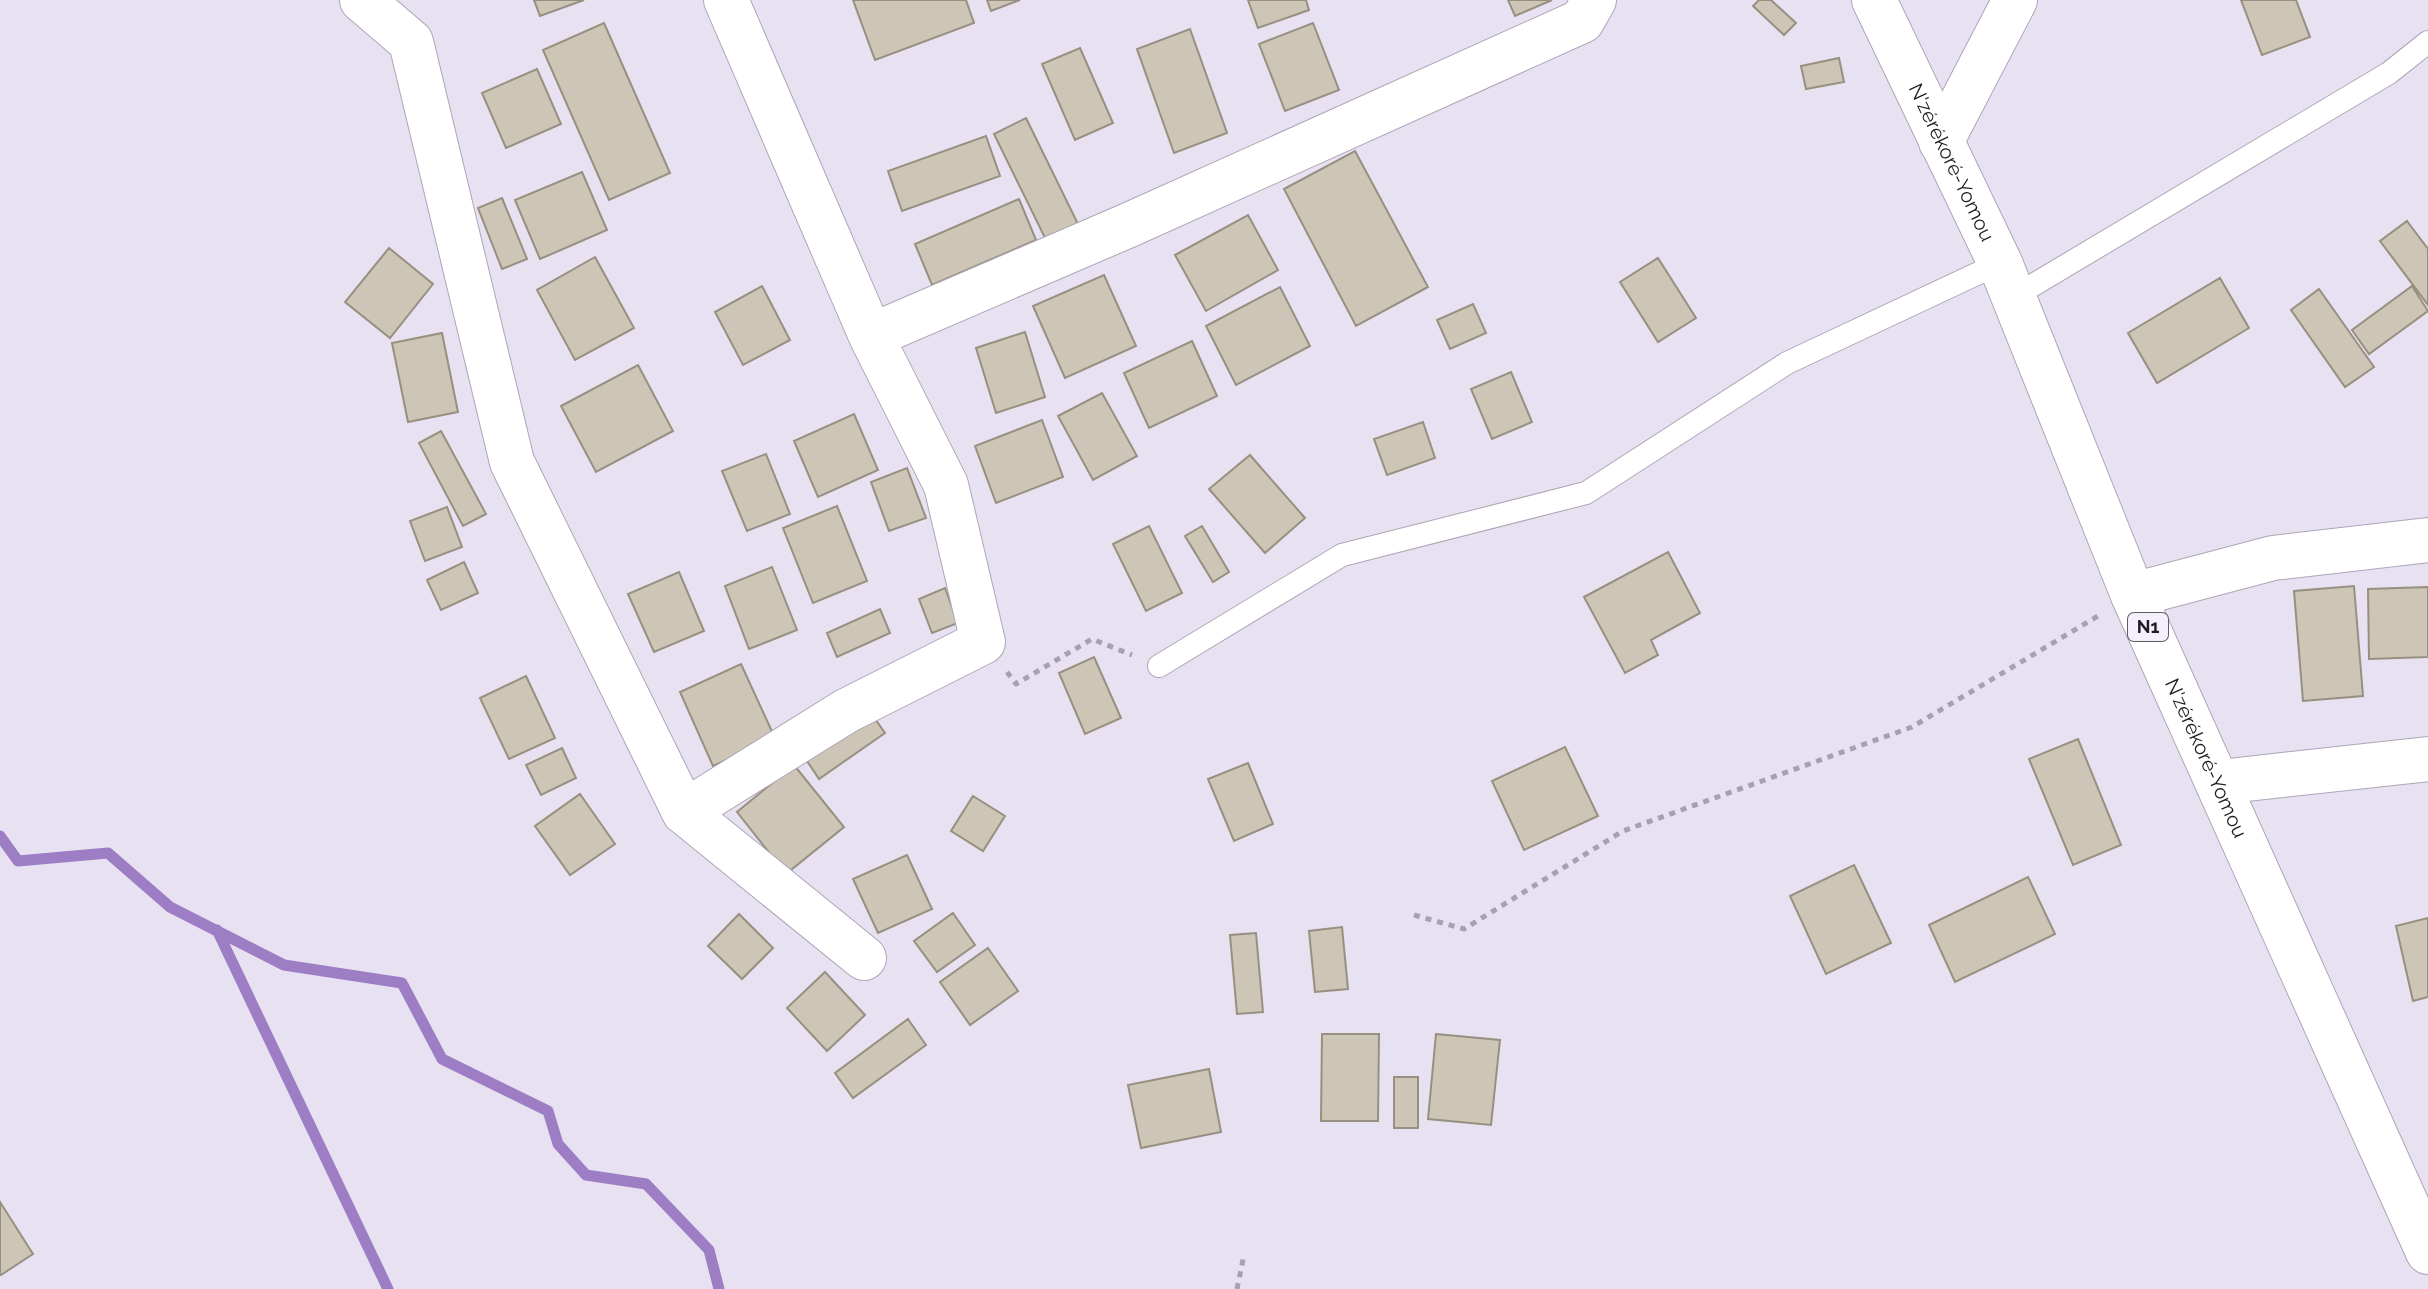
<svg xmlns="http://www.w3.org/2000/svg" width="2428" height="1289" font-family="Raleway,sans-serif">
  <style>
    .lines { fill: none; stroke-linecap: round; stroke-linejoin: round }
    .stream { stroke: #9d7dc3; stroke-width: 11 }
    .building { fill: #cdc5b5; stroke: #979080; stroke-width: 2 }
    .service-casing { stroke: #ada6b6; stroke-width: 24 }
    .minor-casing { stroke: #ada6b6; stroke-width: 46 }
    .trunk-casing { stroke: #ada6b6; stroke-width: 46 }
    .path { stroke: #a6a1ae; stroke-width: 5; stroke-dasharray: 6 6; stroke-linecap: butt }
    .service { stroke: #fff; stroke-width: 22 }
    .minor { stroke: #fff; stroke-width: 44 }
    .trunk { stroke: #fff; stroke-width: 44 }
    .labels { text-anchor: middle; stroke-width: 6; stroke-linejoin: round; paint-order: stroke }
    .shield { fill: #f5effd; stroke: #5f5c64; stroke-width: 2 }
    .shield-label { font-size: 18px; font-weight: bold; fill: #1f1d23 }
    .street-label { font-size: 20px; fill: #1f1d23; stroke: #f5effd }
  </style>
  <rect width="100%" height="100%" fill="#e8e1f2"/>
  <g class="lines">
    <path class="stream" d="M0,836L18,861L108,853L170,907L284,965L402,983L442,1059L548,1111L558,1144L586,1175L646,1184L709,1250L719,1289
      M217,930L388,1289"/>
  </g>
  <path class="building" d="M534,0H584L540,16Z
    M853,0H966L974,23L875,60Z
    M987,0H1020L991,11Z
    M1248,0H1306L1309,10L1258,28Z
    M1508,0H1552L1515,16Z
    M1759,0H1771L1796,23L1784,35L1753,6Z
    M2241,0H2296L2310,37L2262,55Z
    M604,23L670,173L609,200L543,50Z
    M1313,23L1339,90L1285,111L1259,44Z
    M1190,29L1227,133L1174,153L1137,49Z
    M1080,48L1113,123L1075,140L1042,64Z
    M1839,58L1844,82L1806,89L1801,66Z
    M537,69L561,124L506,148L482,93Z
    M1026,118L1078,224L1046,240L994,134Z
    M986,136L1000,176L902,211L888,171Z
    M1355,151L1428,287L1356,326L1284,189Z
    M582,172L607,230L540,259L515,200Z
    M502,198L527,259L502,269L478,208Z
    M1019,199L1036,240L932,285L915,244Z
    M1248,215L1278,270L1206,311L1175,255Z
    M2407,221L2428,249V305L2380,241Z
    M389,248L433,284L390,338L345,302Z
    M595,257L634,328L575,360L537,290Z
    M1658,258L1696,318L1658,342L1620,282Z
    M1104,275L1136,346L1065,378L1033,306Z
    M2220,278L2249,328L2157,383L2128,333Z
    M762,286L790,340L743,365L715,312Z
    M2412,286L2428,311L2369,354L2352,330Z
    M1280,287L1310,346L1236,385L1206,326Z
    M2319,289L2374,367L2345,387L2291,310Z
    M1473,304L1486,333L1450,349L1437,320Z
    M1025,332L1045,397L996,413L976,348Z
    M442,333L458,412L408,422L392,343Z
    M1192,341L1217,396L1149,428L1124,373Z
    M638,365L673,431L596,472L561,406Z
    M1511,372L1532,422L1492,439L1471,389Z
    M1102,393L1137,456L1093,480L1058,416Z
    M854,414L878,470L818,497L794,441Z
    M1042,420L1063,477L996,503L975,446Z
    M1423,422L1435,458L1387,475L1374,439Z
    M441,431L486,514L463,526L419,443Z
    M766,454L790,514L747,531L722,471Z
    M1250,455L1305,518L1265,553L1209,489Z
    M907,468L926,518L889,531L871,482Z
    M837,506L867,581L813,603L783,528Z
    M447,507L462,547L425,561L410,521Z
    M1149,526L1182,593L1146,611L1113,544Z
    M1202,526L1229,572L1213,582L1185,536Z
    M1668,552L1700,613L1651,640L1658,655L1625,673L1584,597Z
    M464,562L478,593L441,610L427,580Z
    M772,567L797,630L749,649L725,586Z
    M679,572L704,631L654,652L628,594Z
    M2354,586L2363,696L2303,701L2294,591Z
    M2428,587V657L2369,659L2368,589Z
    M945,588L958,623L932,633L919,599Z
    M880,609L890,633L837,657L827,633Z
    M1094,657L1121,718L1085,734L1059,673Z
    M741,664L775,738L713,766L680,692Z
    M526,676L555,738L509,759L480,698Z
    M871,713L885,733L819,779L805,758Z
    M2078,739L2121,845L2073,865L2029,759Z
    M1565,747L1598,816L1524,850L1492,781Z
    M562,748L576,778L541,795L526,765Z
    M1248,763L1273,824L1234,841L1208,779Z
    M794,765L844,827L786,874L737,812Z
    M580,794L615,844L570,875L535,826Z
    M973,796L1005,816L983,851L951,831Z
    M907,855L932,909L878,933L853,879Z
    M1854,865L1891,943L1826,974L1790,896Z
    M2028,877L2055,934L1955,982L1929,925Z
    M953,913L975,945L937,972L914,941Z
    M739,914L773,948L742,979L708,946Z
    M2428,918V997L2413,1001L2396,926Z
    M1342,927L1348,989L1315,992L1309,931Z
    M1256,933L1263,1012L1237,1014L1230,935Z
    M988,948L1018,991L970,1025L940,982Z
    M825,972L865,1015L827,1051L787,1008Z
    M908,1019L926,1045L853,1098L835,1073Z
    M1322,1034H1379L1378,1121H1321Z
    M1436,1034L1500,1040L1491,1125L1428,1119Z
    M1209,1069L1221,1132L1141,1148L1128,1085Z
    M1394,1077H1418V1128H1394Z
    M0,1202L33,1254L1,1275L0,1274Z"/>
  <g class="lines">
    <defs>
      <path id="service" d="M2013,297L2389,73L2428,42
        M1159,666L1342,555L1586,493L1787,363L2000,263"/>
      <path id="minor" d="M362,0L411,42L512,462L684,812L864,958
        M1941,142L2015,0
        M871,336L1129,225L1582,21L1594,0
        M2133,595L2273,558L2428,540
        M2220,782L2428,759
        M684,812L846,711L983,642L946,485L871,336L726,0"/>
      <g id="trunk">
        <path id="s1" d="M1874,0L2000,263L2133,595L2428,1252"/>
      </g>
    </defs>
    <use href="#service" class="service-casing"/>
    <use href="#minor" class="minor-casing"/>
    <use href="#trunk" class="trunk-casing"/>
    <path class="path" d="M1007,672L1016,684L1092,639L1132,655
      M1414,915L1464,929L1623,831L1912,727L2098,616
      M1237,1289L1244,1255"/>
    <use href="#service" class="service"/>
    <use href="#minor" class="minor"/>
    <use href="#trunk" class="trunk"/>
  </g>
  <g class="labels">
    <rect class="shield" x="2128" y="613" width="40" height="28" rx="6"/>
    <g class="shield-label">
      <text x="2148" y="633">N1</text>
    </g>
    <g class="street-label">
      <text dy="7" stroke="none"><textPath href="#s1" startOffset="180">N'zérékoré-Yomou</textPath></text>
      <text dy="7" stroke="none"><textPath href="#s1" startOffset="828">N'zérékoré-Yomou</textPath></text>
    </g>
  </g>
</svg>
